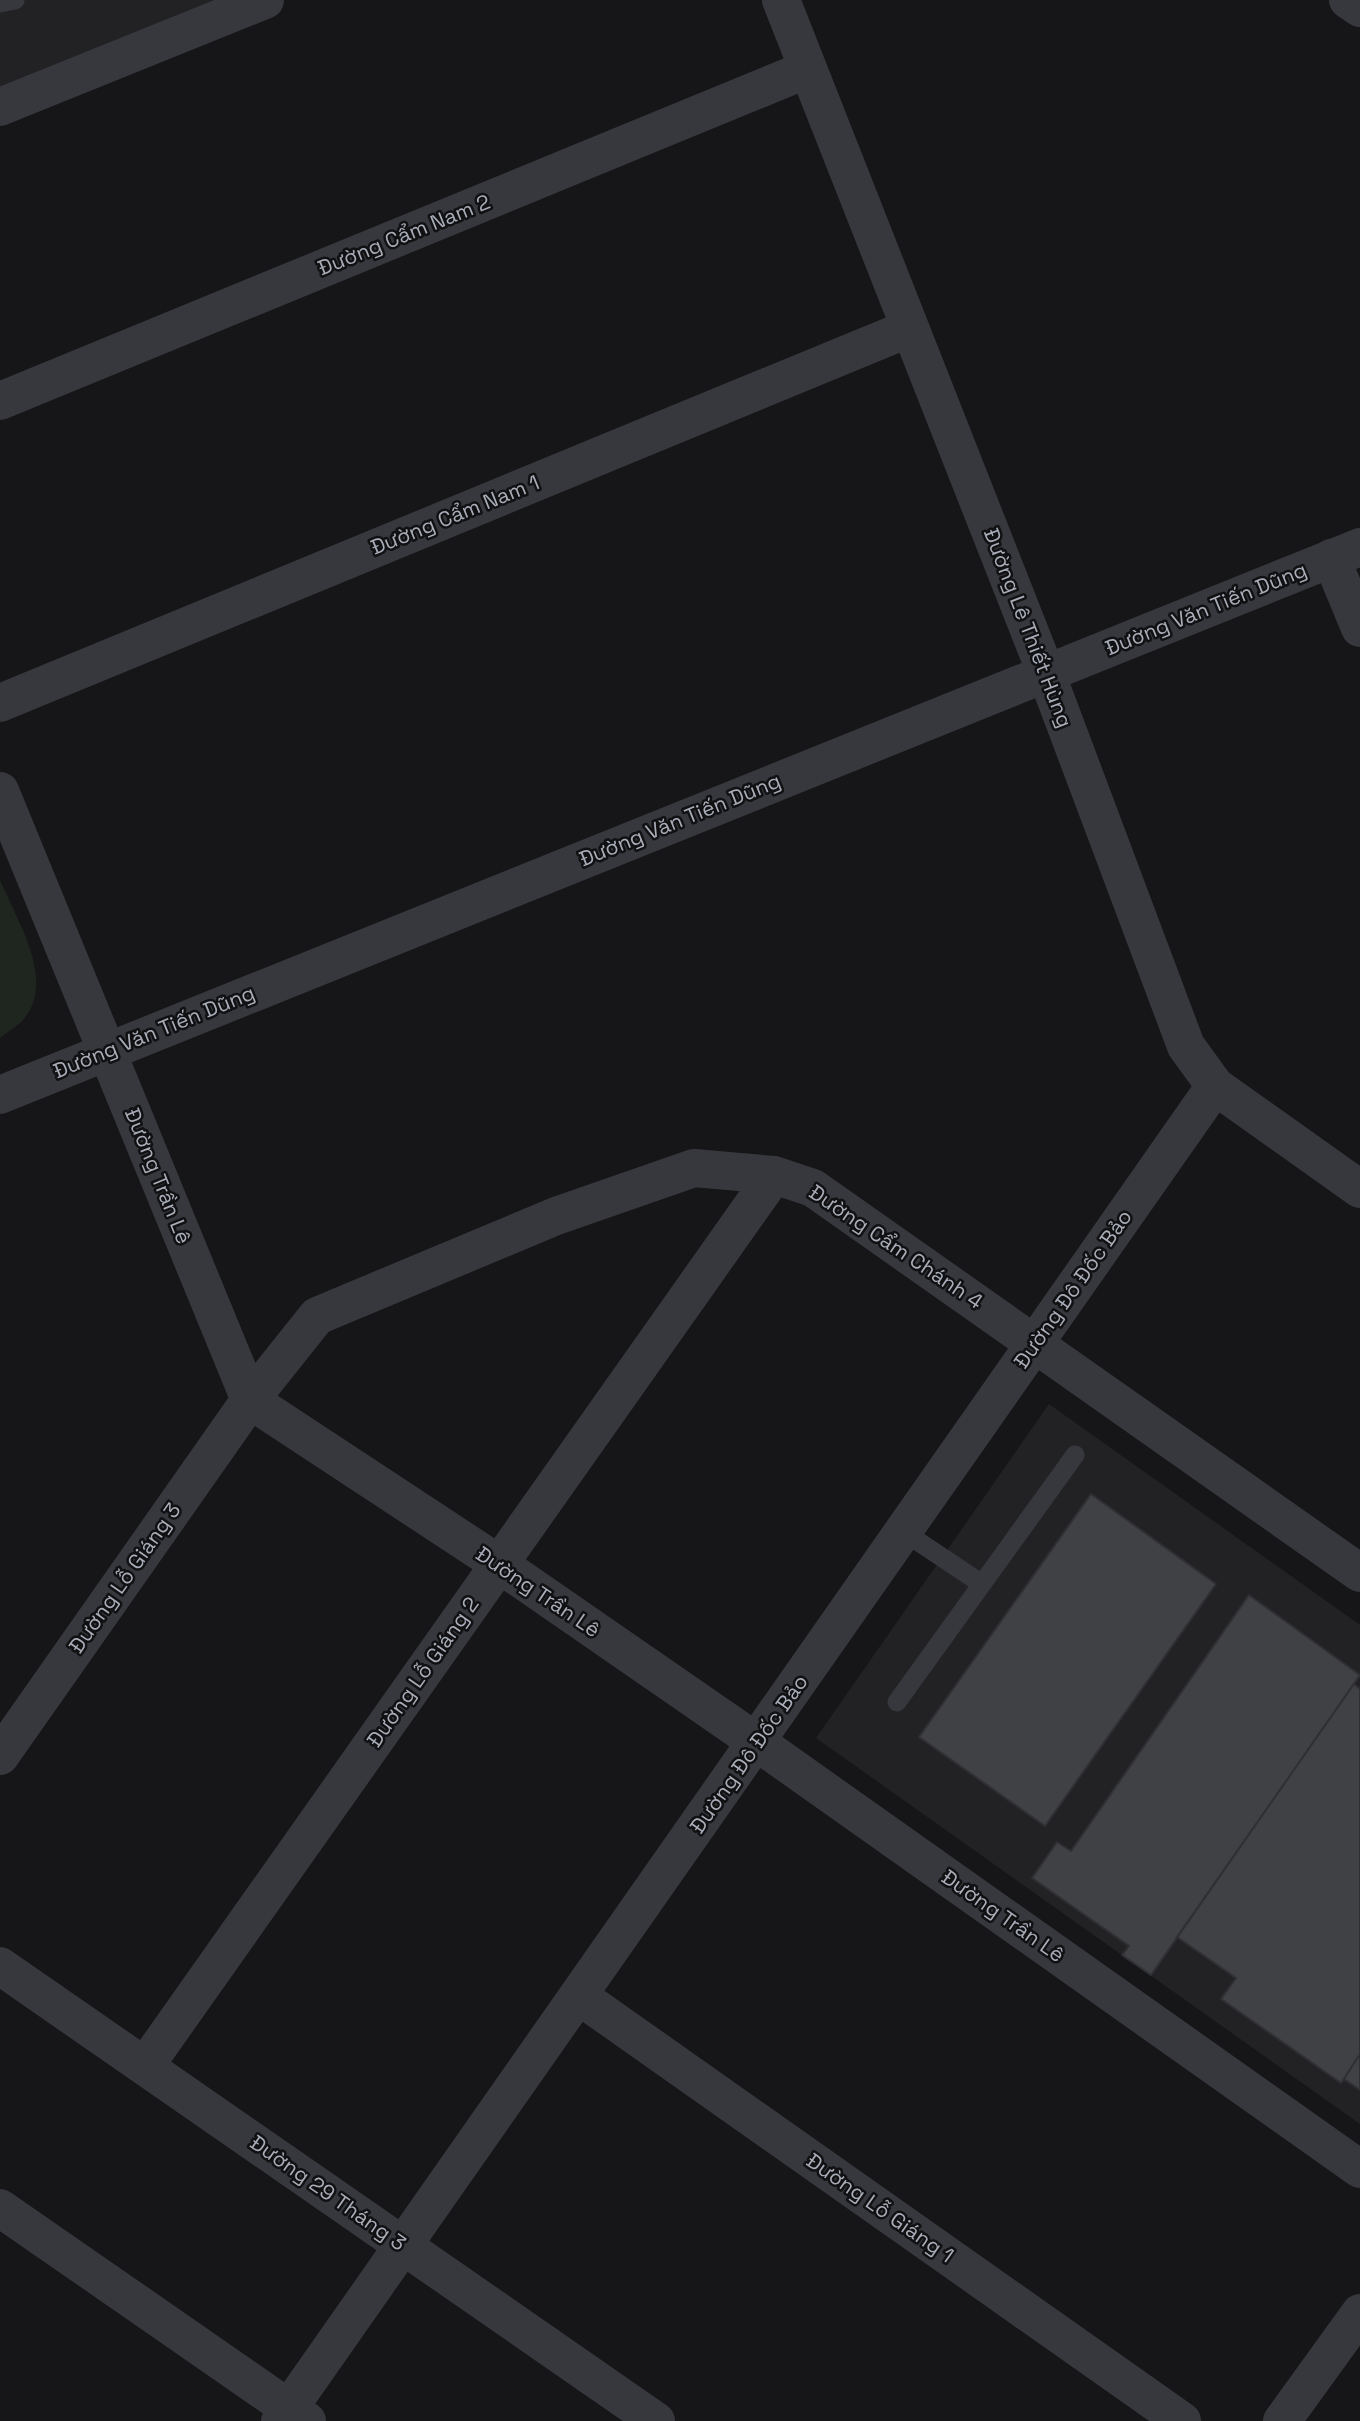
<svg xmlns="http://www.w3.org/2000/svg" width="1360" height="2421" font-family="'Space Grotesk',sans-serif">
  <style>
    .built { fill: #222225 }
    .green { fill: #1e261f }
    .building { fill: #404145; stroke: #303034; stroke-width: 2 }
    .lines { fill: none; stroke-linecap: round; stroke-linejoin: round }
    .service { stroke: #37383d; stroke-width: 19 }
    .minor { stroke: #37383d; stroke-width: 38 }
    .tertiary { stroke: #37383d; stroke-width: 38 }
    .labels { text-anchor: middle; stroke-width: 5; stroke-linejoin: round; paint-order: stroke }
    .street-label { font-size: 21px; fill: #a8adb8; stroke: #111113 }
  </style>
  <rect width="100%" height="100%" fill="#161618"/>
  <path class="built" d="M0,0H227L0,92Z
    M1049,1404L1360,1625V2124L816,1738Z"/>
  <path class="green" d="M0,880C16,919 58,982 22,1021C16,1027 7,1032 0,1038Z"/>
  <path class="building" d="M1091,1494L1216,1584L1045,1826L919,1737Z
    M1249,1595L1360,1675L1151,1975L1122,1955L1129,1946L1032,1878L1057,1842L1071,1851Z
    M1354,1684L1360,1689V2054L1341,2083L1221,1999L1236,1978L1177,1937Z
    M1358,2057L1360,2059V2090L1344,2079Z"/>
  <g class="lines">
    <path class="service" d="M0,3L15,0
      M904,1532L982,1584
      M897,1702L1075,1455"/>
    <path class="minor" d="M781,0L1046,673L1186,1046L1215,1086L1360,1189
      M0,107L265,0
      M0,401L808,69
      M1331,558L1360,628
      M0,703L910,328
      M0,791L250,1400L499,1564L758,1743L1360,2169
      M0,1756L250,1400L317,1316L556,1216L694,1168L774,1175L813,1188L1360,1573
      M579,1996L1182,2421
      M145,2066L774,1175
      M280,2421L1215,1086"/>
    <path class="tertiary" d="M1348,0L1360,8
      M0,1095L1360,547
      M0,1966L656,2421
      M0,2208L307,2421
      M1282,2421L1360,2313"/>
  </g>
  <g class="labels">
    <g class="street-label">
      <text transform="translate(404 235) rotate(-22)" y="7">Đường Cẩm Nam 2</text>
      <text transform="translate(455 515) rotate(-22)" y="7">Đường Cẩm Nam 1</text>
      <text transform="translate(1206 609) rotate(-22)" y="7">Đường Văn Tiến Dũng</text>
      <text transform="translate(1028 628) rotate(69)" y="7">Đường Lê Thiết Hùng</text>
      <text transform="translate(680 820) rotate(-22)" y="7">Đường Văn Tiến Dũng</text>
      <text transform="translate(154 1032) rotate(-22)" y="7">Đường Văn Tiến Dũng</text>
      <text transform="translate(158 1176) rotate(68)" y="7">Đường Trần Lê</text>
      <text transform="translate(896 1247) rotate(34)" y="7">Đường Cẩm Chánh 4</text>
      <text transform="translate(1073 1289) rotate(-55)" y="7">Đường Đô Đốc Bảo</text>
      <text transform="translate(125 1578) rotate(-55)" y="7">Đường Lỗ Giáng 3</text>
      <text transform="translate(538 1592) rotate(34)" y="7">Đường Trần Lê</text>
      <text transform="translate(423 1672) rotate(-55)" y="7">Đường Lỗ Giáng 2</text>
      <text transform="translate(749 1754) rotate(-55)" y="7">Đường Đô Đốc Bảo</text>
      <text transform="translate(1003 1916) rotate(35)" y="7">Đường Trần Lê</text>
      <text transform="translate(328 2193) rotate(35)" y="7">Đường 29 Tháng 3</text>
      <text transform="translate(880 2208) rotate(35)" y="7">Đường Lỗ Giáng 1</text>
    </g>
  </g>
</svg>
